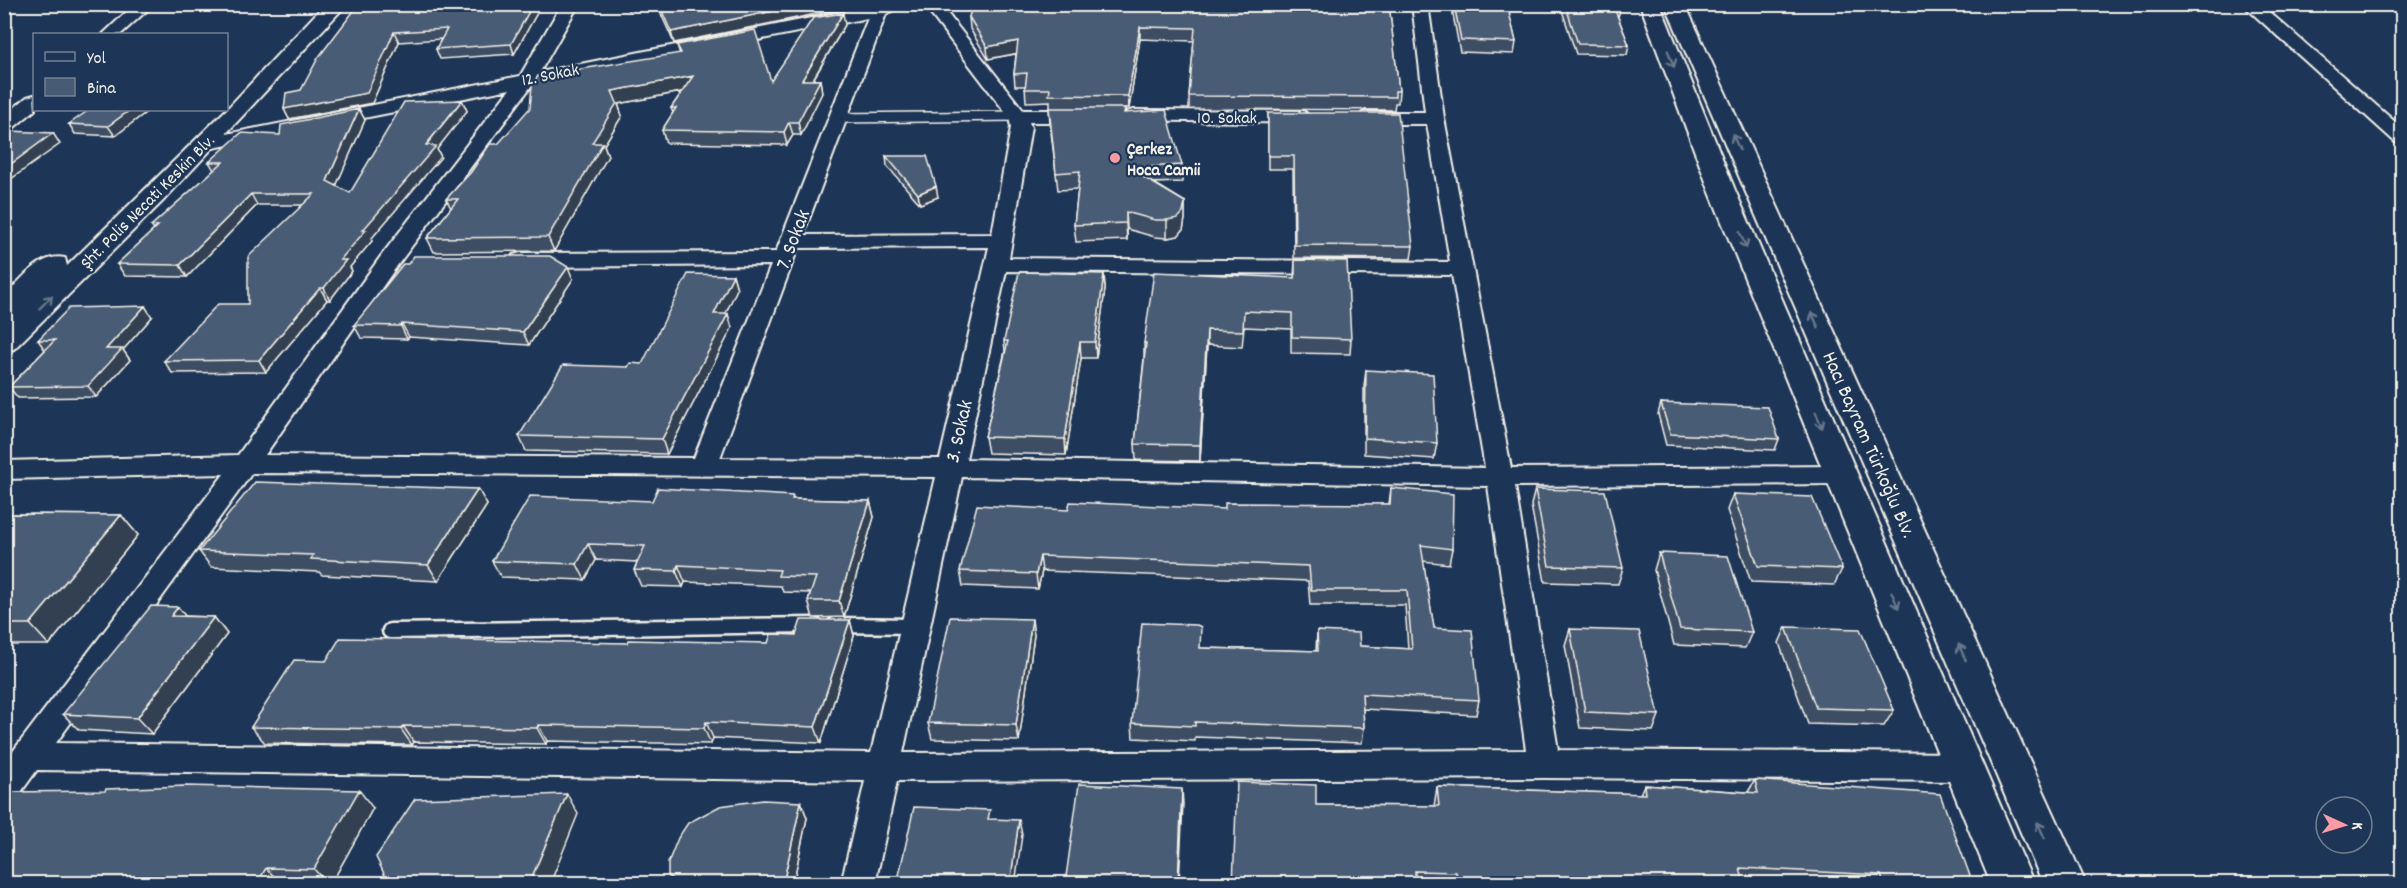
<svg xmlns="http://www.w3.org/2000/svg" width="2407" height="888" font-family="Dekko,sans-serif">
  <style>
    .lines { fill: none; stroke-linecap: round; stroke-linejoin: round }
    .service-far1-casing { stroke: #f4f1e8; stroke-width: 12 }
    .service-casing { stroke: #f4f1e8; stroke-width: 19 }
    .minor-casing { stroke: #f4f1e8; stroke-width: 4 }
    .tertiary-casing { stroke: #f4f1e8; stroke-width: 4 }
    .service-far1 { stroke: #1d3557; stroke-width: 9 }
    .service { stroke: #1d3557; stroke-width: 14 }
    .minor { fill: #1d3557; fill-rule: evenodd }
    .tertiary { fill: #1d3557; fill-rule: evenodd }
    .wall { fill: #3e4e64; stroke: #f4f1e8; stroke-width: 1.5 }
    .shaded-wall { fill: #324051; stroke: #f4f1e8; stroke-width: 1.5 }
    .building { fill: #485b74; stroke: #f4f1e8; stroke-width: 1.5 }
    .oneway { stroke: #68778a }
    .poi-dot { fill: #ff9aa2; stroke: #1d3557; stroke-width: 2 }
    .labels { text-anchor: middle; stroke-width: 4.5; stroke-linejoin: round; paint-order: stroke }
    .far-street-label { font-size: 18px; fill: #f4f1e8; stroke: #1d3557 }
    .far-poi-label { font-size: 18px; font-weight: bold; fill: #f4f1e8; stroke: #1d3557; text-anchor: start }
    .street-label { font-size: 21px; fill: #f4f1e8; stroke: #1d3557 }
  </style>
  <rect width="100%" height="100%" fill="#1d3557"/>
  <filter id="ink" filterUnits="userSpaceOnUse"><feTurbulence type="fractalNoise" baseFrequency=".0167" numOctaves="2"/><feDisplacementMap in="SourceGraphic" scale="12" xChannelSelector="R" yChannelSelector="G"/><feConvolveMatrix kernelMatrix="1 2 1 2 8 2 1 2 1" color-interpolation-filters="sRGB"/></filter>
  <g filter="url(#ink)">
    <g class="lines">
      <defs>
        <path id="service-far1" d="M837,118L1018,116"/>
        <path id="service" d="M835,625L914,626
          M390,631L814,625"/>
        <path id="minor" d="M135,4H154L121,34H103Z
          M562,4H579L540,72L881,4H906L886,14L803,235L992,234L1011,127L1009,117L923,4H940L1023,110H1084L1093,116L1084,122H1029L1031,127L1009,258L1450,262L1427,124H1364L1355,118L1364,112H1425L1412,4H1428L1444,118L1511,468L1843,466L1852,469L1856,475L1852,481L1843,484L1515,486L1558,750L1965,753L1976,757L1981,767L1976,777L1965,781L1544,778L897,781L875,884H841L865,781L37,770L16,799L4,803V763L224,474L4,479V461L238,455L381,256L510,89L203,150L193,144L196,140L520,76ZM868,18L776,252L521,253L513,255L510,260L513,265L521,267L771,265L694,458L265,455L397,266L532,85ZM989,247L940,459L720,458L798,248ZM1006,271L1452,275L1485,468L966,459ZM252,473L936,477L871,753L56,743ZM962,477L1488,486L1526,750L903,753Z
          M2242,4H2260L2402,128V144L2395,142Z
          M34,95L35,110L11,130L4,132V116L27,97Z
          M1133,110L1303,111L1312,117L1303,123L1126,120L1124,116L1126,112Z"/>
        <path id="tertiary" d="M325,4H347L164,200L14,349L4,352V326L13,318L4,320V296C21,281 40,252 65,258L67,266L226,110Z
          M1640,4H1660L1735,190L2034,884H1991L1709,190Z
          M1665,4H1685L2086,884H2043Z"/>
      </defs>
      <use href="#service-far1" class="service-far1-casing"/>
      <use href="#service" class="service-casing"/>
      <use href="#minor" class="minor-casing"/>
      <use href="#tertiary" class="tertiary-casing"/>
      <use href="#service-far1" class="service-far1"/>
      <use href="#service" class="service"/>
      <use href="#minor" class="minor"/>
      <use href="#tertiary" class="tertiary"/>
    </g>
    <path class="wall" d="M359,4L434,5L542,4L514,54L440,59L436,49L441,39L399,42L372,103L289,119L284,109L301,90Z
      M626,4H850V7L674,43L657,5L628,10Z
      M1389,4L1399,91L1398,103H1395L1394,110L1189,109V96L1194,41L1140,39L1129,108H1125V113L1182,165V182L1154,183L1185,202V219L1183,230L1178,236L1167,238L1155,237L1127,229V240L1076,242L1074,225L1078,189L1058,190L1050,124L1049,108H1050V101L1026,102L1025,86H1015L1014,74L1016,54L988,59L970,29L969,17Z
      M1451,4H1507L1516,42L1514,54L1460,52Z
      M1560,4H1618L1620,10L1618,17L1629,45L1627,55L1576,54Z
      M845,25L813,80H820L822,93L801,135H793L787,145L666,143L662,130L673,113L671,108L682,92L618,104L622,116L604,145L608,156L554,251L434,252L427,238L451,208L446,199L498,144L680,54L677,45L771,81Z
      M462,100L467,111L437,149L441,157L371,239L372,241L350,267L352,271L330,300H327L266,372L172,373L164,361L248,304L302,205H257L187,277L125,276L117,264L154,230L151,226L214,170L209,162L280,135L359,109L365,120L336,186L350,193Z
      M149,110L115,136L75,134L69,124Z
      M1268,113L1413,246L1411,259L1294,258L1293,169H1268Z
      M886,156L938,197L920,204L887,166Z
      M1295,260L1351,339L1350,354L1291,353V329L1244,327L1242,347L1207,345L1200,461L1136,460L1135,444L1144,358V343L1294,278Z
      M1104,274L1105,289L1096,358H1081L1066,455L988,453L985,437L1005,351L1004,341Z
      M733,275L737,289L725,314L732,328L667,454L526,451L519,436L628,367L642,364Z
      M573,279L529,345L409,337L407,339L361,338L354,325Z
      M152,317L123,350L130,360L96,397L18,398L9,387L45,350L38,340Z
      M1366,370L1437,443L1434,459L1364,454V386Z
      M1661,403L1779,439L1775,450L1666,445L1658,414Z
      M1391,488L1452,549L1449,564L1423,561L1434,628L1479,700L1476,715L1363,709L1364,728L1362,743L1195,737V741L1133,738L1132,723L1201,648L1316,651L1317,631L1360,646L1408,649L1405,605H1310L1308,581L1042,571L1038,589L963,586L960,571L1068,510L1225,509L1389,504Z
      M478,489L487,505L438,581L322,575L319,572L211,567L199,551Z
      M1535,489L1623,568L1618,584L1545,582L1531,505Z
      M1733,494L1842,569L1834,585L1751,582L1727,510Z
      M794,499L870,501L874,517L844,617L813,618L808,601L810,593L783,592L781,586L685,582L683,587L641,586L634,570L637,562L596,560L585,580L501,577L492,561L652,501Z
      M4,514L121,515L138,535L49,645H4Z
      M1659,553L1752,632L1745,648L1674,645L1654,570Z
      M185,616L214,617L227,634L152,734L79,730L63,714Z
      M850,620L854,636L821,743L713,738L711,744L547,741L546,744L414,742L412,745L265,743L251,727L326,661L627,643H768Z
      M1786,627L1894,710L1884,726L1808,724L1779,643Z
      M1570,629L1659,715L1653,731L1580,728L1565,645Z
      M1034,635L1019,741L932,739L928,723Z
      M1755,780L1973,884H1233L1316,805L1434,806L1437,787L1640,794L1644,785L1748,792Z
      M801,802L807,818L793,884H673L668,875Z
      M373,808L331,884H4Z"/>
    <path class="shaded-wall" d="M533,4H542L514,54L511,44Z
      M626,4H657V5L628,10Z
      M808,4H850V7L674,43L671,32Z
      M843,13L845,25L805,93L802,80Z
      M1140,27V39L1129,108L1128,96Z
      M394,32L399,42L372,103L289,119L284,109Z
      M1018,41L1019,53L988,59L987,47Z
      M693,76L696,89L618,104L622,116L604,145L608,156L554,251L548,237L592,143L612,91Z
      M820,80L822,93L801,135L798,122Z
      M462,100L467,111L437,149L441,157L371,239L372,241L350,267L352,271L330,300L324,288L340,260L426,145Z
      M359,109L365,120L333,193L327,181Z
      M130,110H149L115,136L108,126Z
      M789,122L793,135L787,145L784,132Z
      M53,133L60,144L4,184V169Z
      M936,186L938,197L920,204L918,194Z
      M251,194L257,205L187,277L180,265Z
      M1185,202V219L1183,230L1178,236L1167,238V220Z
      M1126,212L1127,229V240L1126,223Z
      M568,267L573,279L529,345L523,332Z
      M1104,274L1105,289L1096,358L1095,342Z
      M733,275L737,289L719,328L714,314Z
      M320,288L327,300L266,372L259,360Z
      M145,306L152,317L123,350L130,360L96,397L88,386L106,349Z
      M728,314L732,328L667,454L662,439Z
      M402,324L409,337L407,339L401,326Z
      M1207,330V345L1200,461V445Z
      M1080,342L1081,358L1066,455L1065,439Z
      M478,489L487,505L438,581L428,565Z
      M870,501L874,517L844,617L839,601Z
      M121,515L138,535L49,645L30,624Z
      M588,544L596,560L585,580L577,564Z
      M1040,556L1042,571L1038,589L1036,574Z
      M678,565L685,582L683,587L676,571Z
      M178,607L191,623L171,616Z
      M214,617L227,634L152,734L137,718Z
      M1032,619L1034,635L1019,741L1016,725Z
      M850,620L854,636L821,743L815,727Z
      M706,722L713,738L711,744L704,728Z
      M538,725L547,741L546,744L537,728Z
      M403,726L414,742L412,745L401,729Z
      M1182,789L1183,804L1179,884H1178Z
      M359,790L373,808L331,884H327L314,869Z
      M567,794L578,814L550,884H529Z
      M801,802L807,818L793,884H783Z
      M1019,820L1022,835L1015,884H1010Z
      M266,868L281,884H257Z"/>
    <path class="building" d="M359,4H423L422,6L445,4H533L511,44L436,49L447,29L394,32L367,93L284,109L286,93L301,90L318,58Z
      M659,4H808L671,32Z
      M972,4H1389L1399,91H1395V97L1189,96L1195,28L1140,27L1128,96L1049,95L1050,89H1025L1027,73L1014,74L1018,41L987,47L969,17Z
      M1454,4H1507L1516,42L1461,40Z
      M1565,4H1618L1620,10H1615L1629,45L1578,44Z
      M843,13L802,80H820L798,122H789L784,132L662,130L676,108H671L693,76L612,91L617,103L592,143H603L548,237L427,238L458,199H446L471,172L490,144H498L530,108L532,85L538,76L681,53L677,45L755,30L771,81L813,18Z
      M462,100L426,145L436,146L363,230H366L340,260H346L324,288H320L259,360L164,361L218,304H248V257L314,194H251L180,265L117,264L158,226H151L223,162H209L241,133L280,135L281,125L359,109L327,181L350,193L404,102Z
      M1049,108H1125L1124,113L1166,110L1182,165L1128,168L1185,202L1183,213L1178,218L1167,220H1155L1126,212V223L1074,225L1080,171L1056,173Z
      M89,110H130L108,126L69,124Z
      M1268,113H1398L1413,246L1295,245L1294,156H1268Z
      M9,131L53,133L4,169V134Z
      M886,156H927L936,186L918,194Z
      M414,256H550L568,267L523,332L402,324L401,326L354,325L403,264H408Z
      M1295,260L1347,261L1351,339L1292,337V313L1244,311L1243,331L1207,330L1200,445L1135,444L1146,343H1144L1154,272L1295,278Z
      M1019,272L1104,274L1095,342H1080L1065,439L985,437L1008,341H1004Z
      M688,274L733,275L714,314H728L662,439L519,436L563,365L628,367L630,363L642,364Z
      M145,306L106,349H122L88,386L9,387L55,340H38L69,308Z
      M1366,370L1433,374L1437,443L1365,438Z
      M1661,403L1768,407L1779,439L1670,434Z
      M255,482L478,489L428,565L311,559L313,555L199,551Z
      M658,488L793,496L792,499L870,501L839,601H808L816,577L778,576L780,570L678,565L676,571L634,570L645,546L588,544L577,564L492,561L530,496L652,501Z
      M1391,488L1453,494L1452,549L1421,545L1434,628L1472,630L1479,700L1362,694L1364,728L1195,722V726L1132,723L1142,623L1197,625L1201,627L1200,648L1318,651L1317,631L1359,633L1360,646L1412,649L1407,590H1311L1309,566L1040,556L1036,574L960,571L977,505L1068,510L1070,502L1225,509V503L1390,504Z
      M1535,489L1605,491L1623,568L1549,566Z
      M1733,494L1812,497L1842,569L1758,566Z
      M4,514L121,515L30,624H4Z
      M1659,553L1728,556L1752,632L1680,629Z
      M151,606L178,607L171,616L214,617L137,718L63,714Z
      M950,617L1032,619L1016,725L928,723Z
      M801,620H850L815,727L706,722L704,728L538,725L537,728L403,726L401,729L251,727L294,660L326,661L340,638L627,643L628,640L768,643L771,634L796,635Z
      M1786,627L1860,629L1894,710L1816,708Z
      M1570,629L1639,631L1659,715L1585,712Z
      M1755,780L1940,794L1973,884H1884L1881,875L1740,868L1744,884H1458L1456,872L1415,871V884H1233L1237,782L1316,785V805L1439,806L1437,787L1645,794L1644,785L1758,793Z
      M1079,784L1182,789L1178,884H1065Z
      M185,786L359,790L314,869L266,868L257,884H4V792L105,791L106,789Z
      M567,794L529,884H389L376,857L415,799Z
      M763,800L801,802L783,884H676L668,875V863L678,838L688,823L720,806Z
      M914,807L990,810L988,819L1019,820L1010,884H897Z"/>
    <defs><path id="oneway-shaft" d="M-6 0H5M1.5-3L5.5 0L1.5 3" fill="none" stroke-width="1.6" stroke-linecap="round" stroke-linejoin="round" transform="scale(1.5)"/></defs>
    <g class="oneway">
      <use href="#oneway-shaft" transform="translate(1671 59) rotate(69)"/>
      <use href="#oneway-shaft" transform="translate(1736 142) rotate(-114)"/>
      <use href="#oneway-shaft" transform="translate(1743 240) rotate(67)"/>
      <use href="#oneway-shaft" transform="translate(46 302) rotate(-45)"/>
      <use href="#oneway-shaft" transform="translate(1815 320) rotate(-114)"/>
      <use href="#oneway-shaft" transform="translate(1819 420) rotate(67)"/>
      <use href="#oneway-shaft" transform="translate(1895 600) rotate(67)"/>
      <use href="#oneway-shaft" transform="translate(1962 652) rotate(-114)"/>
      <use href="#oneway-shaft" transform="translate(2041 830) rotate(-114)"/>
    </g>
  </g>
  <circle class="poi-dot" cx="1115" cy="158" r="6"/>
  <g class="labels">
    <g class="far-street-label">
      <text transform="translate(550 74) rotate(-11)" y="6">12. Sokak</text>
      <text x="1227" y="123">10. Sokak</text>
      <text transform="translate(147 201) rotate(-45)" y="6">Şht. Polis Necati Keskin Blv.</text>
    </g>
    <g class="far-poi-label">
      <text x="1127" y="154">Çerkez<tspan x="1127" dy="21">Hoca Camii</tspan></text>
    </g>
    <g class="street-label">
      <text transform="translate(792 239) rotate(-69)" y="7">7. Sokak</text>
      <text transform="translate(958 431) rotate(-77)" y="7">3. Sokak</text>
      <text transform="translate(1870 444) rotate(66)" y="7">Hacı Bayram Türkoğlu Blv.</text>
    </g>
  </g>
  <rect width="2407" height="888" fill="none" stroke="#1d3557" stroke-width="24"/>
  <rect x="12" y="12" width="2383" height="864" fill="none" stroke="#f4f1e8" stroke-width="2" filter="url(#ink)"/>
  <rect x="33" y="33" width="195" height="78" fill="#1d3557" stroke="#738091" stroke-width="1.5"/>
  <rect x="45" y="52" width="30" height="9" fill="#1d3557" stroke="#738091" stroke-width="1.5"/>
  <text x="87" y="63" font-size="18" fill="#f4f1e8">Yol</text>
  <rect x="45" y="78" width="30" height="18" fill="#485b74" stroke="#738091" stroke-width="1.5"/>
  <text x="87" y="93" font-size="18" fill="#f4f1e8">Bina</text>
  <g transform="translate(2344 825) rotate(94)"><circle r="28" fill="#1d3557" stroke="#738091" stroke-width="1.5"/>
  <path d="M0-4.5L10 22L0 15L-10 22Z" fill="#ff9aa2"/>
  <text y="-9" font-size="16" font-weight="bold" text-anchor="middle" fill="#f4f1e8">K</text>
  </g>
</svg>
